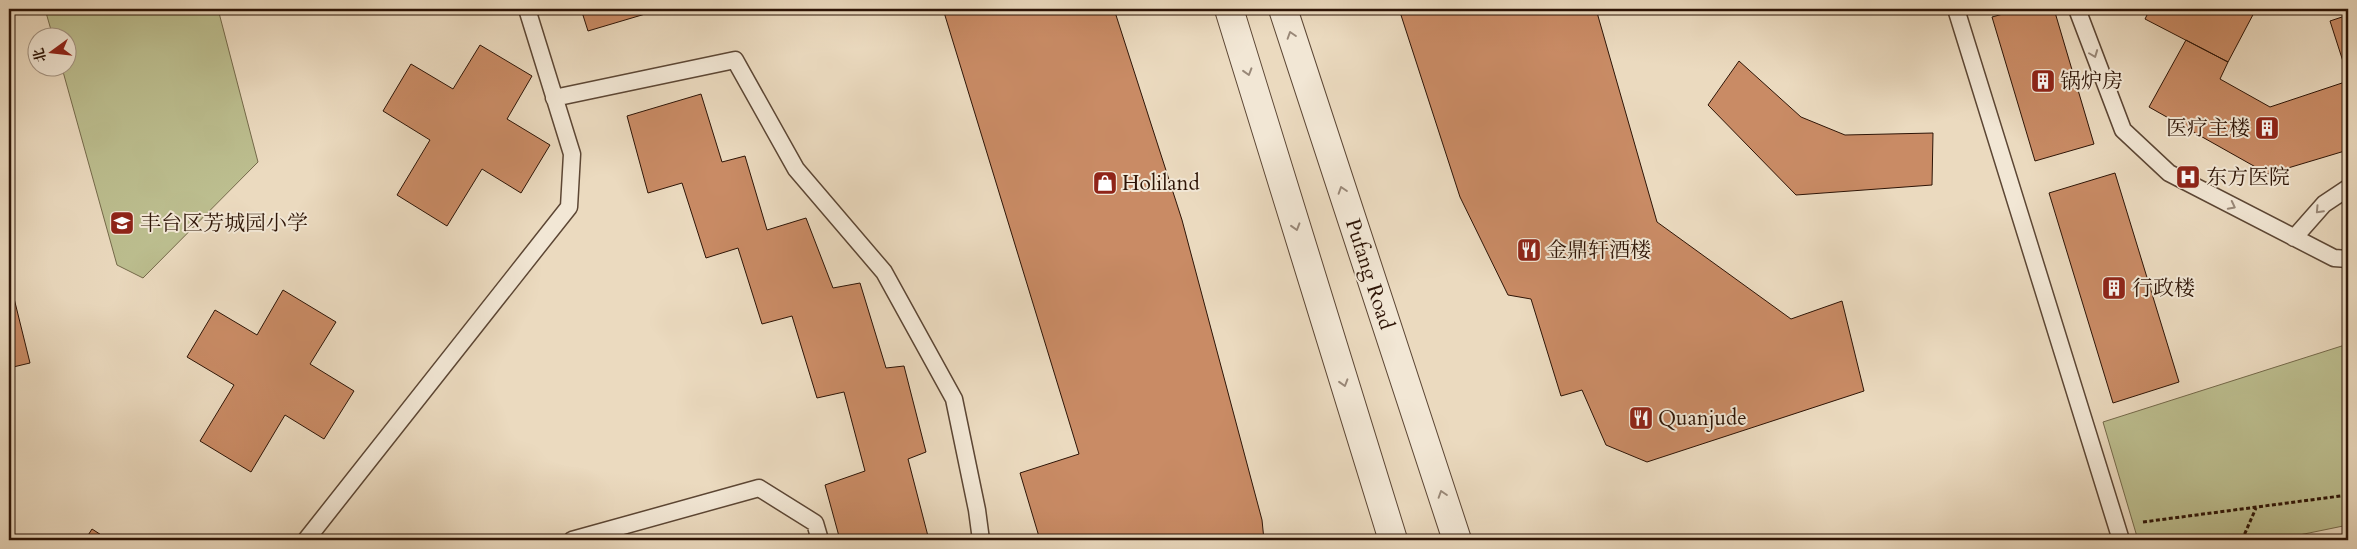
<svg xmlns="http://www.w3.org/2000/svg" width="2357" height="549" font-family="Cardo,'Noto Serif SC',serif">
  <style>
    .green { fill: #bcbe8f; stroke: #74694a }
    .building { fill: #c98b65; stroke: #2d1406 }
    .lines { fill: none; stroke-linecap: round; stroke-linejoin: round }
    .service-casing { stroke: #5c4634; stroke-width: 19 }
    .tertiary-casing { stroke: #5c4634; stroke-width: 30 }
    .path { stroke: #2d1406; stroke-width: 3; stroke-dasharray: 4 2.5; stroke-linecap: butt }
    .service { stroke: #f2e7d5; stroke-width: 16 }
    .tertiary { stroke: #f2e7d5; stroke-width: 28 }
    .oneway { stroke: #998878 }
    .labels { text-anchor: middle; stroke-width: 4; stroke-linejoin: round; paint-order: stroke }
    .poi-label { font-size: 21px; fill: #2d1406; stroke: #f2e7d5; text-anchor: start }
    .street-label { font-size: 21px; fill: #2d1406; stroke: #f2e7d5 }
  </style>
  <rect width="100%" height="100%" fill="#ebdabf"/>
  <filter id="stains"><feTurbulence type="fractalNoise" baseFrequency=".004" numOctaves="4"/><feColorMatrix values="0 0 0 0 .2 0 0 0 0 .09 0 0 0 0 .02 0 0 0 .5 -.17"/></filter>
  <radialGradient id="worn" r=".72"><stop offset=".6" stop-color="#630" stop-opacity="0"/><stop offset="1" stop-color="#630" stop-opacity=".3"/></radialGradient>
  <path class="green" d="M45,9H218L258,162L143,278L117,265L62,68H68V38L53,37Z
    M2348,344V525L2275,540H2138L2103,422Z"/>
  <path class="building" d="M581,9H662L588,31Z
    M943,9H1114L1182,220L1262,520L1264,540H1040L1020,473L1079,454Z
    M1399,9H1596L1657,222L1791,319L1842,301L1864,391L1647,462L1606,445L1582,390L1561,396L1531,299L1508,295L1460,197Z
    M2021,9H2054L2094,144L2035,161L1992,17Z
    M2150,9H2256L2228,62L2145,19Z
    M2348,15V77L2330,21Z
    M2186,40L2228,62L2220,79L2270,107L2348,81V150L2268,174L2149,107Z
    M480,45L532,76L507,119L550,145L521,193L482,169L447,226L397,195L430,140L383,111L411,64L453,89Z
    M1739,61L1801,117L1845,135L1933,133L1932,185L1796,195L1708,105Z
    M701,94L722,162L745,156L767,230L806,218L833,288L860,283L886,368L904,366L926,452L908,459L929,540H840L825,485L865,471L844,392L817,398L792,316L762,324L738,248L706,258L682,183L648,193L627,116Z
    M2115,173L2179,382L2113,403L2049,193Z
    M9,278L30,363L9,368Z
    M283,290L336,322L310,364L354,391L324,439L285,415L251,472L200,441L234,385L187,357L215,310L257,335Z
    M92,529L109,540H85Z"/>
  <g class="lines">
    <defs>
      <path id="service" d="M1956,9L2121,540
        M2077,9L2123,130L2169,173L2334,258L2348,259
        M554,98L735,60L796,169L884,272L954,399L977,510L981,540
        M2294,238L2324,204L2348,188
        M306,540L569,207L572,154L527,9
        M572,540L759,488L815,523L820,540"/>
      <path id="tertiary" d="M1229,9L1393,540
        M1283,9L1457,540"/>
    </defs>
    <use href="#service" class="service-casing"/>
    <use href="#tertiary" class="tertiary-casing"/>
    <path class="path" d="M2143,522L2348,495
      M2242,540L2256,508"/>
    <use href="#service" class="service"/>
    <use href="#tertiary" class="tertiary"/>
  </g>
  <defs><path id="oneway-chevron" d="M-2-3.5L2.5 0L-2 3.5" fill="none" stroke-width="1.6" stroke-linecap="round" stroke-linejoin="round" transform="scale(1.25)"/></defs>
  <g class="oneway">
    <use href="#oneway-chevron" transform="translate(1291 35) rotate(-108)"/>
    <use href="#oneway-chevron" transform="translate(2094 54) rotate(69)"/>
    <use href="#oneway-chevron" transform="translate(1248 72) rotate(73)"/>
    <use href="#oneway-chevron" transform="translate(1342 190) rotate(-108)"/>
    <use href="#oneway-chevron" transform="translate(2232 206) rotate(27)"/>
    <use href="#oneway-chevron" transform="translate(2319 210) rotate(133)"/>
    <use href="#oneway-chevron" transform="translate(1296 227) rotate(73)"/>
    <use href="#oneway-chevron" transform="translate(1344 383) rotate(73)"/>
    <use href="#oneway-chevron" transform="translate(1442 494) rotate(-108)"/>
  </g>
  <defs>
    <symbol id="building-square" viewBox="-11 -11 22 22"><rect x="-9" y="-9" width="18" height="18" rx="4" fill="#8f2418" stroke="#f2e7d5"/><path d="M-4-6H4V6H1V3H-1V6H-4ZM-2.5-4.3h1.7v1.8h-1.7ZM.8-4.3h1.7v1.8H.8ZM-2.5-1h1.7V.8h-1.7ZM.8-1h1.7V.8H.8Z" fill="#fff"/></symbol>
    <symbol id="hospital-square" viewBox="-11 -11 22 22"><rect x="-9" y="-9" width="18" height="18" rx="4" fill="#8f2418" stroke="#f2e7d5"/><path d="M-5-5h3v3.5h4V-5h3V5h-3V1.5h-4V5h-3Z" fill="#fff"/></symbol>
    <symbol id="shop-square" viewBox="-11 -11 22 22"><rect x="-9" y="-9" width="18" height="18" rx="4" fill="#8f2418" stroke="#f2e7d5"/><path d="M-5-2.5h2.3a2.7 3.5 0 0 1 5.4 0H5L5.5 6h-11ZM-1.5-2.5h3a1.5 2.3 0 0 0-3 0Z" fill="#fff"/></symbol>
    <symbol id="school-square" viewBox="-11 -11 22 22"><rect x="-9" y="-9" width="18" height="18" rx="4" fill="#8f2418" stroke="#f2e7d5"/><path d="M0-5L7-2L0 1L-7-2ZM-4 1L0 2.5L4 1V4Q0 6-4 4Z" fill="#fff"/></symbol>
    <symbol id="restaurant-square" viewBox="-11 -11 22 22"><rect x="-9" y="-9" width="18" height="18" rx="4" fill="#8f2418" stroke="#f2e7d5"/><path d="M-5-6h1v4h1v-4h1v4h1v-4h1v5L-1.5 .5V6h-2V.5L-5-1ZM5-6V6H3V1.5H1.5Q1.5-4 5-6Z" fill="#fff"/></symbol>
  </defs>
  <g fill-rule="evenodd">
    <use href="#building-square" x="2029" y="67" width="28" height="28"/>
    <use href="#building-square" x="2253" y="114" width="28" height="28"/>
    <use href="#hospital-square" x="2174" y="163" width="28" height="28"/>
    <use href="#shop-square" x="1091" y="169" width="28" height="28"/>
    <use href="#school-square" x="108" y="209" width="28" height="28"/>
    <use href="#restaurant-square" x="1515" y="236" width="28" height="28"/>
    <use href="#building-square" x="2100" y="274" width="28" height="28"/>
    <use href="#restaurant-square" x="1627" y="404" width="28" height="28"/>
  </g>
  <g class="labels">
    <g class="poi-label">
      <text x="2060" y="88">锅炉房</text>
      <text x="2250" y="135" text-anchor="end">医疗主楼</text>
      <text x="2206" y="184">东方医院</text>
      <text x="1122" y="190">Holiland</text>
      <text x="140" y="230">丰台区芳城园小学</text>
      <text x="1546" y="257">金鼎轩酒楼</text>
      <text x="2132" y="295">行政楼</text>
      <text x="1658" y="425">Quanjude</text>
    </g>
    <g class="street-label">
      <text transform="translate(1370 274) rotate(72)" y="7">Pufang Road</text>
    </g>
  </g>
  <rect width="2357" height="549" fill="none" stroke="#ebdabf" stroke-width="30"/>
  <rect x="10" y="10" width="2337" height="529" fill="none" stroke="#2d1406" stroke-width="2.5"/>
  <rect x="15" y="15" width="2327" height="519" fill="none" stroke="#2d1406"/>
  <g transform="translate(52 52) rotate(255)"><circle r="24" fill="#f2e7d5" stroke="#a39382"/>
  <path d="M0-4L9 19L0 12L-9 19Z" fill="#8f2418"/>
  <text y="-8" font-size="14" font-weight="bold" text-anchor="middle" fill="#2d1406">北</text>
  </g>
  <rect width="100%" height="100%" filter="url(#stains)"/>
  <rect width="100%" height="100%" fill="url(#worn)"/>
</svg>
